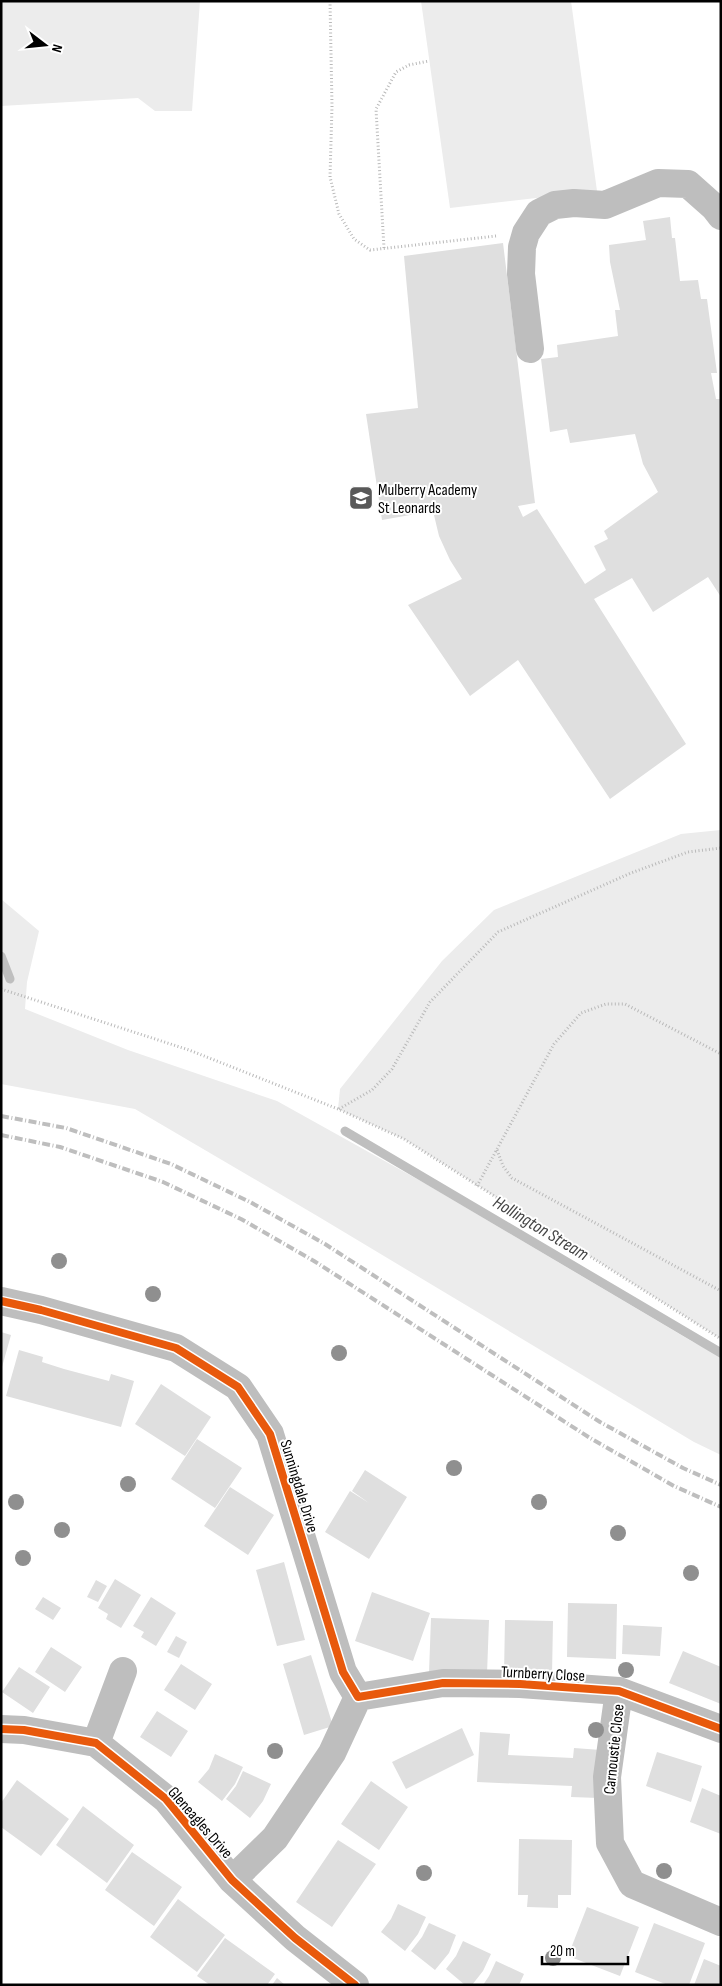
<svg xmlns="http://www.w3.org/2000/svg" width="722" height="1986" font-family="'Sofia Sans Condensed',sans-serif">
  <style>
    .green { fill: #ececec }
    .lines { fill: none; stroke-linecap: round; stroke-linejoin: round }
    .stream { stroke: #bfbfbf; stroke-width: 9 }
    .building { fill: #dfdfdf }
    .path { stroke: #b9b9b9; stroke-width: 3; stroke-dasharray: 1 2.5; stroke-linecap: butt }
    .minor { stroke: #bebebe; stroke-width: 28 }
    .rail { stroke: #bebebe; stroke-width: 4; stroke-dasharray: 8 2.5 1 2.5; stroke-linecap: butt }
    .cycleway-casing { stroke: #fff; stroke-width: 11 }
    .cycleway { stroke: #e8590c; stroke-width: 8 }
    .tree { fill: #8f8f8f }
    .labels { text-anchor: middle; stroke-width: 4; stroke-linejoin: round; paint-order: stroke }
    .poi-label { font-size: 16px; fill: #000; stroke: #fff; text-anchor: start }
    .street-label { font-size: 16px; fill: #000; stroke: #fff }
    .water-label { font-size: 18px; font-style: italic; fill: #444; stroke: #fff }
  </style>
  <rect width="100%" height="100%" fill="#fff"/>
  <path class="green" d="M1,1H200L192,111H155L138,98L1,106Z
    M421,1H571L597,191L450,208Z
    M721,830V1339L404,1139L338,1109L340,1089L442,961L494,910L681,834Z
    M1,899L39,931L27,982L25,1009L128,1050L277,1101L426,1184L693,1342L721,1355V1455L694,1442L319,1217L135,1109L1,1084Z"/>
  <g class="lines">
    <path class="stream" d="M1,956L10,979
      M345,1131L721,1353"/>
  </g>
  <path class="building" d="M670,217L672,238H675L680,281L698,280L701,299H707L717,373H711L716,399H721V597L708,577L653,612L632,578L594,599L686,744L610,799L518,660L470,696L408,605L462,579L450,560L439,536L433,511L382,520L366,414L418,408L404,256L503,243L535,503L518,506L523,517L537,509L585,584L606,570L594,546L608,539L604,531L658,492L643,464L635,434L570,443L567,429L550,432L541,359L558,357L557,345L618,336L615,310H620L610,262L609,245L646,240L643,221Z
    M1,1332L11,1335L2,1367H1Z
    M19,1350L43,1357L42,1362L64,1369L109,1381L111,1374L134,1381L121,1427L6,1396Z
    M161,1384L211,1417L185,1456L135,1424Z
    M197,1439L242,1468L215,1508L171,1479Z
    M365,1470L407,1497L369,1559L325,1532L350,1491L369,1503L352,1491Z
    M230,1487L274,1515L248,1555L204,1526Z
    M284,1562L305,1640L277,1646L256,1570Z
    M115,1579L141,1595L121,1628L106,1619L108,1614L98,1608Z
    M96,1580L107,1586L98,1602L87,1597Z
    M372,1592L430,1613L413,1661L355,1641Z
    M43,1597L61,1608L53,1620L35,1609Z
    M151,1597L176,1613L156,1646L141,1637L144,1632L133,1626Z
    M568,1603L617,1604L616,1659L567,1657Z
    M431,1618L489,1620L487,1674L429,1673Z
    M505,1620L553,1621L552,1675L504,1674Z
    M623,1625L662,1627L660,1656L622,1654Z
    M176,1636L187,1642L179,1658L167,1652Z
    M51,1647L82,1667L65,1692L35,1672Z
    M683,1651L721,1667V1704L669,1683Z
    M311,1655L333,1726L304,1735L283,1664Z
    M181,1664L212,1684L195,1710L164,1690Z
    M19,1667L50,1687L33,1713L2,1692Z
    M157,1711L188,1731L171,1757L140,1737Z
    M462,1728L474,1755L406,1789L392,1762Z
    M480,1732L510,1734L508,1755L573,1758L574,1748L601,1750L599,1798L571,1797L572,1786L477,1782Z
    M657,1752L702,1766L691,1802L646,1786Z
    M215,1754L243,1767L235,1784L222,1801L198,1782L209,1769Z
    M243,1771L271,1784L263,1801L250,1818L226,1799L236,1786Z
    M17,1780L69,1819L41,1856L1,1827V1803Z
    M371,1781L408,1807L379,1850L341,1824Z
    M702,1788L721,1796V1834L690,1822Z
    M83,1806L134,1845L107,1883L56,1845Z
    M519,1839L572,1840L571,1895H558V1908L527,1907L528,1895H518Z
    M338,1840L376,1864L332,1927L296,1902Z
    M132,1852L182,1887L154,1926L105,1890Z
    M178,1899L225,1935L197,1972L150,1937Z
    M398,1904L426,1917L418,1934L405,1951L381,1932L391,1919Z
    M587,1907L639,1927L620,1976L568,1956Z
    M429,1923L456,1935L449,1953L435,1970L411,1951L422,1937Z
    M654,1923L705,1943L689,1985H668L635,1972Z
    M225,1938L275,1974L267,1985H210L197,1976Z
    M463,1941L491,1954L483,1971L472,1985H465L446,1969L456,1956Z
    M704,1959L721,1966V1985H694Z
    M496,1961L524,1974L519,1985H483L489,1976Z
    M277,1978L285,1985H272Z"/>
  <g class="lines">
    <path class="path" d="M330,1L332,106L330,177L339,214L354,239L370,250L496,236
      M384,248L376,109L396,72L409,65L429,61
      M1,989L189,1050L338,1109L404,1139L721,1339
      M339,1109L372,1090L392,1069L430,1002L498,932L631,873L688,852L721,848
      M497,1150L503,1166L512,1178L721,1291
      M477,1186L554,1044L581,1013L606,1004H625L721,1054"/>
    <path class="minor" d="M530,349L521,274L522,247L526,233L539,213L555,205L574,203L605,205L658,183L688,184L714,207L721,216
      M1,1301L41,1310L176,1348L238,1387L270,1434L343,1672L358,1697
      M619,1691L607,1777L610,1843L632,1884L721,1922
      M358,1697L443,1683L520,1684L619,1691L721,1729
      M1,1729L24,1730L96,1743L166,1799L232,1880L295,1938L355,1985
      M96,1743L123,1671
      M232,1880L275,1838L332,1753L358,1697"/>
    <path class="rail" d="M1,1116L66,1128L171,1164L250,1202L325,1244L600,1422L683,1468L721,1485
      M1,1135L60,1147L163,1182L241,1219L314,1261L590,1438L674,1486L721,1507"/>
    <defs>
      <path id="cycleway" d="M1,1301L41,1310L176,1348L238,1387L270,1434L343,1672L358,1697L443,1683L520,1684L619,1691L721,1729
        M1,1729L24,1730L96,1743L166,1799L232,1880L295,1938L355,1985"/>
    </defs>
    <use href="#cycleway" class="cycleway-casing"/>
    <use href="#cycleway" class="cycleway"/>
  </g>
  <g class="tree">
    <circle cx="59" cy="1261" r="8"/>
    <circle cx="153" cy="1294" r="8"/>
    <circle cx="339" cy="1353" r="8"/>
    <circle cx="454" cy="1468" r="8"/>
    <circle cx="128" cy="1484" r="8"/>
    <circle cx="16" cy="1502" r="8"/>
    <circle cx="539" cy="1502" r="8"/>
    <circle cx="62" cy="1530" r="8"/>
    <circle cx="618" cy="1533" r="8"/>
    <circle cx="23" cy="1558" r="8"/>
    <circle cx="691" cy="1573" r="8"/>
    <circle cx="626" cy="1670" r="8"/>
    <circle cx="596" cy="1730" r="8"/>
    <circle cx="275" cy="1751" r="8"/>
    <circle cx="664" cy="1871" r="8"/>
    <circle cx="424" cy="1873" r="8"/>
    <circle cx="553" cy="1958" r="8"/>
  </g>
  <defs>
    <symbol id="school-square" viewBox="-11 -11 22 22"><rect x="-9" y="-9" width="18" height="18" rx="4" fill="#595959" stroke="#fff"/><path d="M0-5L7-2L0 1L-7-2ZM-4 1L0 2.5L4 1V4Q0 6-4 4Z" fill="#fff"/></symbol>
  </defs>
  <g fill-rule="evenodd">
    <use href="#school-square" x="347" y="484" width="28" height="28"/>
  </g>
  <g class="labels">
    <g class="poi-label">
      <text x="378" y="495">Mulberry Academy<tspan x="378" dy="18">St Leonards</tspan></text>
    </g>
    <g class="street-label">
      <text transform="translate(300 1486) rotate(73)" y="6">Sunningdale Drive</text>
      <text transform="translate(543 1673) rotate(3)" y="6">Turnberry Close</text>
      <text transform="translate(613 1749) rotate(-84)" y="6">Carnoustie Close</text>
      <text transform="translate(201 1822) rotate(49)" y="6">Gleneagles Drive</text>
    </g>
    <g class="water-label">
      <text transform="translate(541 1228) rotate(31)" y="6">Hollington Stream</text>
    </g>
  </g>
  <rect width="722" height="1986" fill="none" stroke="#000000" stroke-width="5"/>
  <g transform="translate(45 45) rotate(106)" stroke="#ffffff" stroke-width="4" paint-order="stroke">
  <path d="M0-4L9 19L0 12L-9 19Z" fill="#000000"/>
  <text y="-8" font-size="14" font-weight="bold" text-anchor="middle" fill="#000000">N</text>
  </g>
  <path d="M542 1956v8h86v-8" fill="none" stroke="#000000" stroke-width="2.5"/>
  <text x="550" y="1956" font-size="15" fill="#000000" stroke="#ffffff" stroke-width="4" paint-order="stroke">20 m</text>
</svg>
